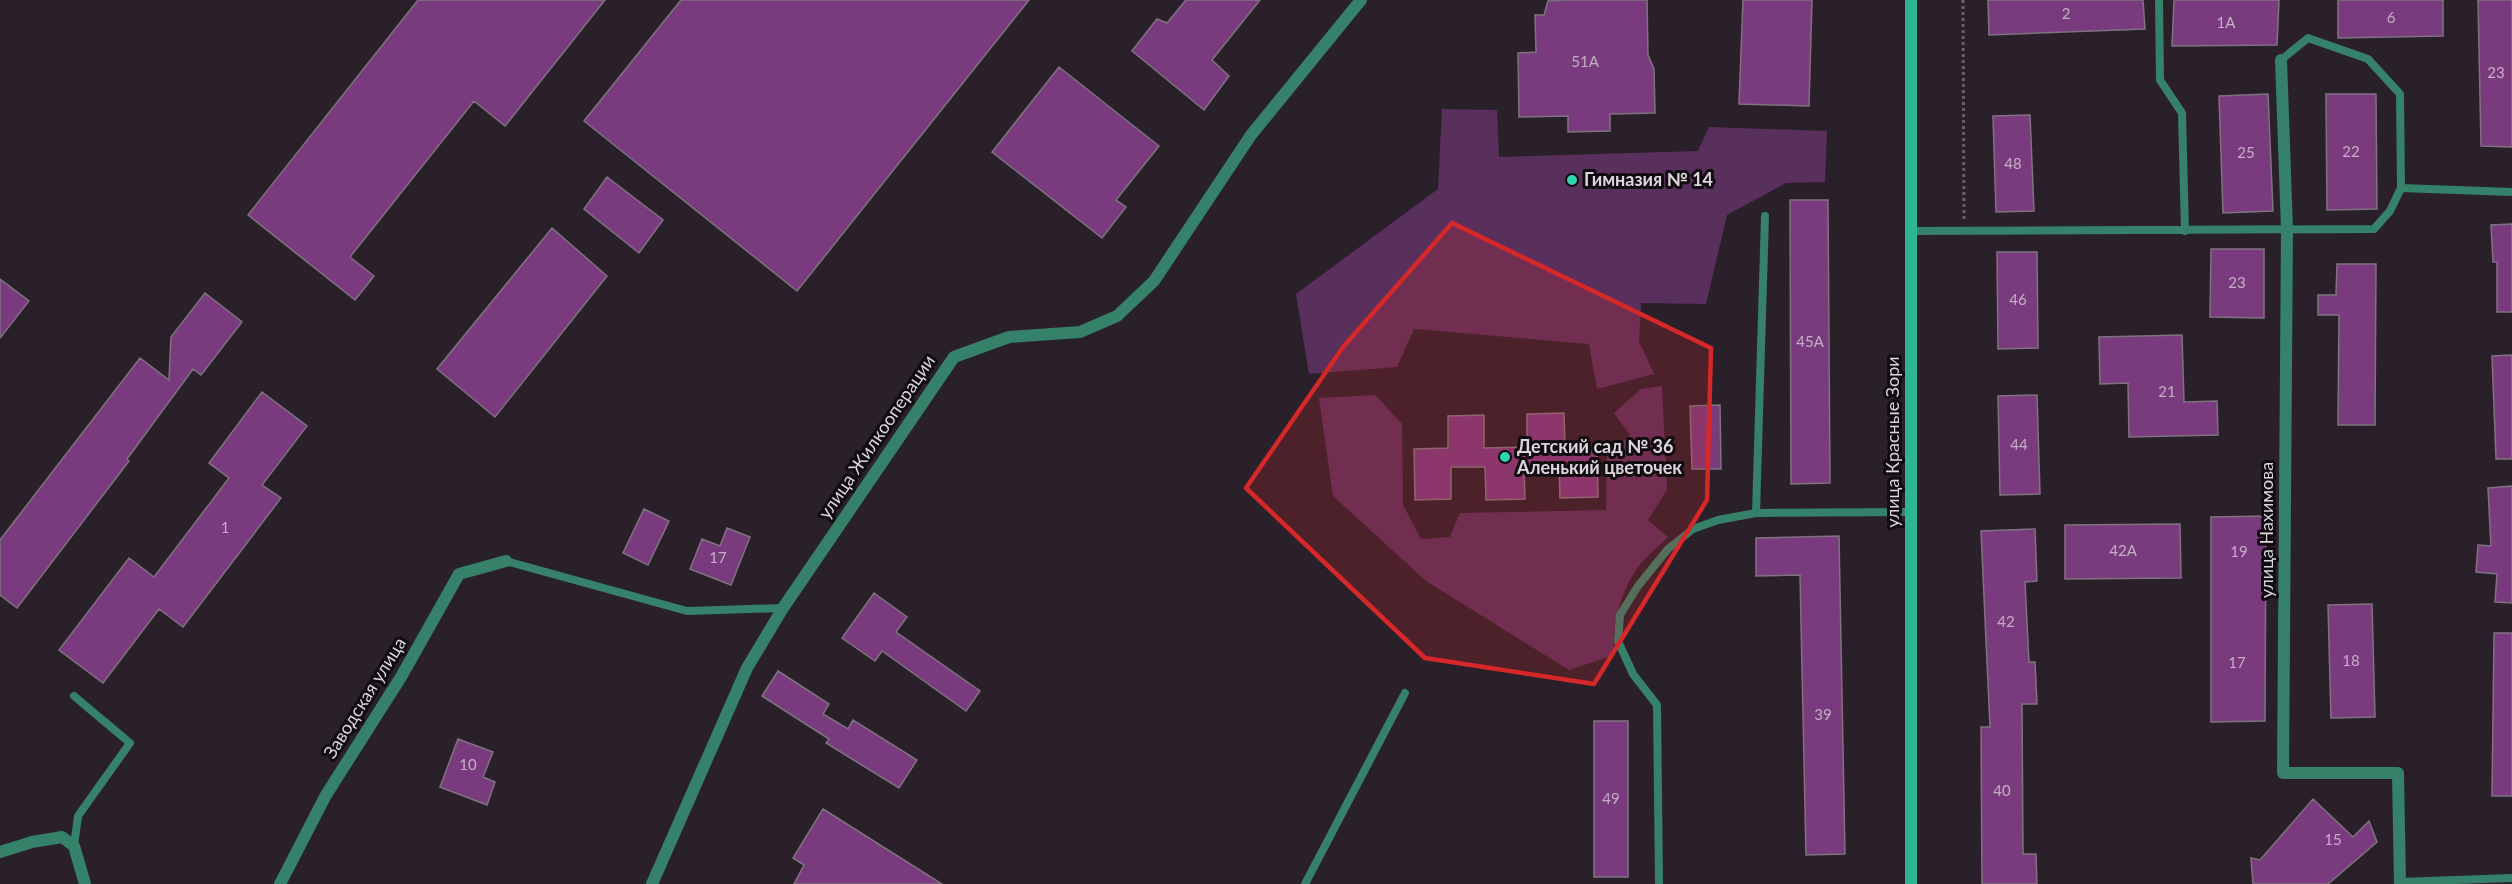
<svg xmlns="http://www.w3.org/2000/svg" width="2512" height="884" font-family="Lato,sans-serif">
  <style>
    .green { fill: #59305b }
    .building { fill: #7a3a7e; stroke: #7f7380; stroke-width: 1.5 }
    .lines { fill: none; stroke-linecap: round; stroke-linejoin: round }
    .path { stroke: #696169; stroke-width: 3; stroke-dasharray: 3 3; stroke-linecap: butt }
    .service { stroke: #35816a; stroke-width: 8 }
    .minor { stroke: #35816a; stroke-width: 12 }
    .secondary { stroke: #2cb792; stroke-width: 12 }
    .marked { fill: #d62828; fill-opacity: 0.2; stroke: #d62828; stroke-width: 4.5; stroke-linejoin: round }
    .poi-dot { fill: #2fd4aa; stroke: #100c10; stroke-width: 2 }
    .labels { text-anchor: middle; stroke-width: 6; stroke-linejoin: round; paint-order: stroke }
    .number-label { font-size: 15px; fill: #c4afc4 }
    .poi-label { font-size: 18px; font-weight: bold; fill: #dcd6dc; stroke: #100c10; text-anchor: start }
    .street-label { font-size: 18px; fill: #dcd6dc; stroke: #100c10 }
  </style>
  <rect width="100%" height="100%" fill="#2a202a"/>
  <path class="green" d="M1442,109L1497,110L1499,157L1698,151L1709,127L1827,131L1825,182L1786,183L1727,215L1706,304L1641,303L1639,341L1654,374L1597,389L1589,344L1414,329L1397,367L1309,374L1296,294L1438,189Z
    M1662,386L1667,490L1648,520L1668,537C1659,546 1646,556 1638,567C1620,593 1612,624 1614,655L1569,670L1426,581L1333,496L1319,398L1375,395L1402,424L1403,505L1421,539L1450,537L1460,513L1606,510L1607,454L1630,435L1614,413L1641,389Z"/>
  <path class="building" d="M418,0H605L505,126L474,101L350,257L374,276L355,300L248,215Z
    M681,0H1029L797,291L584,121Z
    M1186,0H1260L1212,60L1229,76L1204,110L1132,51L1157,19L1167,23Z
    M1566,0H1647L1648,55L1654,69L1655,113L1610,114V131L1568,132V116L1519,117L1518,53L1536,52L1535,15H1544L1548,1Z
    M1743,0H1812L1809,106L1739,104Z
    M1988,0H2143L2145,29L1989,35Z
    M2174,0H2279L2277,45L2172,46Z
    M2338,0H2443V36L2338,38Z
    M2478,0H2512V147L2481,146Z
    M1059,67L1159,146L1116,200L1126,207L1102,238L992,152Z
    M2268,94L2273,211L2223,213L2219,96Z
    M2326,94H2376L2377,209L2327,210Z
    M2030,115L2034,211L1996,212L1993,116Z
    M607,177L663,220L639,253L584,209Z
    M1790,200H1828L1830,483L1791,484Z
    M2512,224V312H2497V262H2493L2491,225Z
    M552,228L607,276L495,417L437,369Z
    M2211,249H2264V318L2210,317Z
    M1997,252H2037L2038,348L1998,349Z
    M2337,264H2376L2375,425H2338L2339,315H2318V295H2336Z
    M0,279L29,301L0,338Z
    M205,293L242,322L201,375L193,369L127,459L129,461L17,608L0,595V540L140,358L169,380L171,337Z
    M2182,335L2184,402L2217,401L2218,435L2129,437L2128,383L2100,384L2099,337Z
    M2512,355V459H2496L2492,356Z
    M262,392L307,426L262,485L281,498L183,627L159,609L103,683L59,650L129,558L154,577L229,478L209,463Z
    M2037,395L2040,494L2000,495L1998,396Z
    M1720,405L1721,469H1692L1690,406Z
    M1564,413L1565,446H1597L1598,497L1560,498L1559,466H1524L1525,499L1486,500L1485,467H1451V499L1415,500L1414,449L1448,448V416L1484,415V448L1527,447V414Z
    M2512,486V603L2495,602L2497,574L2476,572L2478,545L2491,546L2488,488Z
    M644,509L669,521L648,565L623,553Z
    M2266,516L2265,721L2211,722V517Z
    M2180,524L2181,578L2065,579V525Z
    M727,528L750,537L731,585L690,569L702,539L720,546Z
    M2035,529L2037,581L2025,582L2029,662H2035L2037,704H2022L2023,854H2036L2037,884H1982L1981,727H1990L1981,531Z
    M1839,536L1845,854L1806,855L1800,575L1756,576V538Z
    M874,593L907,617L896,632L980,691L966,711L882,651L875,661L842,638Z
    M2372,604L2375,717L2331,718L2328,605Z
    M2494,633H2512V796H2492Z
    M778,671L829,704L823,714L848,729L853,720L917,760L899,788L826,743L829,739L762,696Z
    M1594,721H1628V877H1594Z
    M458,739L493,752L483,777L495,782L487,805L440,787Z
    M2313,799L2353,837L2369,821L2377,842L2328,884H2253L2251,858L2260,860Z
    M823,809L942,884H794L804,865L793,858Z"/>
  <g class="lines">
    <path class="path" d="M1963,0L1964,220"/>
    <path class="service" d="M2159,0L2160,80L2182,113L2185,231
      M2401,188L2512,192
      M1765,216L1756,513L1911,512
      M1910,231L2374,229L2390,211L2401,188L2400,94L2368,59L2308,38L2281,60
      M506,561L687,611L783,608
      M74,846L78,816L130,743L74,696
      M2400,882L2512,878
      M1305,884L1405,693
      M1659,884L1657,705L1633,674L1618,641L1620,615L1638,586L1668,549L1693,529L1718,520L1756,513"/>
    <path class="minor" d="M2281,60L2287,230L2283,773H2398L2400,884
      M0,852L32,842L62,837L74,846L85,884
      M280,884L326,795L401,677L459,574L506,561
      M652,884L747,668L783,608L954,357L1009,337L1080,332L1117,316L1154,281L1251,135L1361,0"/>
    <path class="secondary" d="M1911,0V884"/>
  </g>
  <path class="marked" d="M1452,223L1711,348L1707,500L1594,684L1425,658L1246,488L1343,347Z"/>
  <g class="poi-dot">
    <circle cx="1572" cy="180" r="6"/>
    <circle cx="1505" cy="457" r="6"/>
  </g>
  <g class="labels">
    <g class="number-label">
      <text x="2066" y="19">2</text>
      <text x="2391" y="23">6</text>
      <text x="2226" y="28">1А</text>
      <text x="1585" y="67">51А</text>
      <text x="2496" y="78">23</text>
      <text x="2351" y="157">22</text>
      <text x="2246" y="158">25</text>
      <text x="2013" y="169">48</text>
      <text x="2237" y="288">23</text>
      <text x="2018" y="305">46</text>
      <text x="1810" y="347">45А</text>
      <text x="2167" y="397">21</text>
      <text x="2019" y="450">44</text>
      <text x="225" y="533">1</text>
      <text x="2123" y="556">42А</text>
      <text x="2239" y="557">19</text>
      <text x="718" y="563">17</text>
      <text x="2006" y="627">42</text>
      <text x="2351" y="666">18</text>
      <text x="2237" y="668">17</text>
      <text x="1823" y="720">39</text>
      <text x="468" y="770">10</text>
      <text x="2002" y="796">40</text>
      <text x="1611" y="804">49</text>
      <text x="2333" y="845">15</text>
    </g>
    <g class="poi-label">
      <text x="1584" y="186">Гимназия № 14</text>
      <text x="1517" y="453">Детский сад № 36<tspan x="1517" dy="21">Аленький цветочек</tspan></text>
    </g>
    <g class="street-label">
      <text transform="translate(877 437) rotate(-56)" y="6">улица Жилкооперации</text>
      <text transform="translate(1893 442) rotate(-90)" y="6">улица Красные Зори</text>
      <text transform="translate(2267 530) rotate(-90)" y="6">улица Нахимова</text>
      <text transform="translate(365 698) rotate(-58)" y="6">Заводская улица</text>
    </g>
  </g>
</svg>
